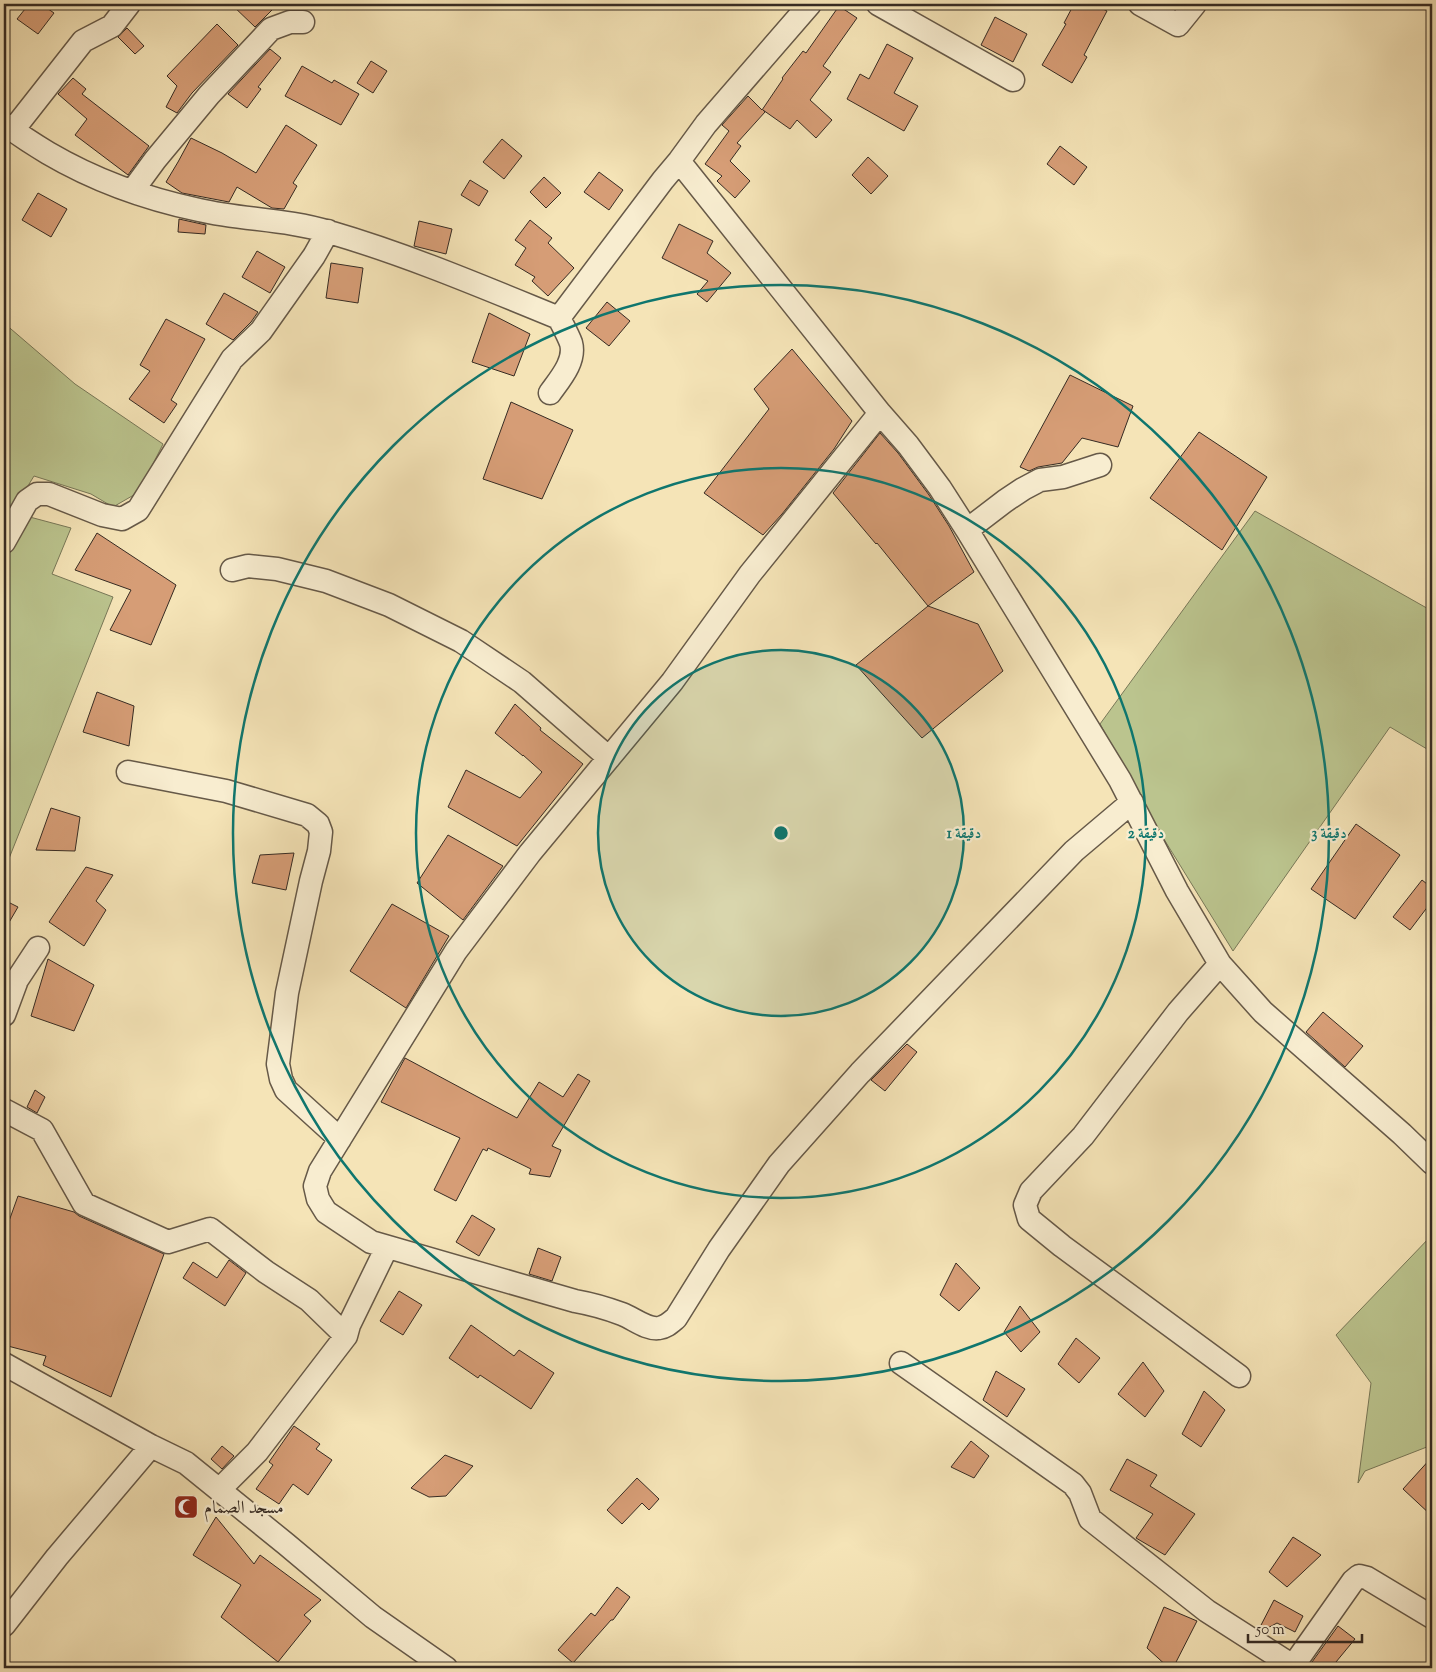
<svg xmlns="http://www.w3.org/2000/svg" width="1436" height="1672" font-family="'Sorts Mill Goudy',Amiri,serif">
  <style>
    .green { fill: #bbc48e; stroke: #787858 }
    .building { fill: #d69d76; stroke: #362b23 }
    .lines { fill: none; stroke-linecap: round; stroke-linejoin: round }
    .minor-casing { stroke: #665948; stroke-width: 25 }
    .minor { stroke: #f8edd0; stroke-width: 22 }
    .ring { fill: none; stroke: #0f766e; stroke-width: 2.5 }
    .labels { text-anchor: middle; stroke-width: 4.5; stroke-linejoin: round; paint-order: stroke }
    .poi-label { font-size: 18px; fill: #362b23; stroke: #f8edd0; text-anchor: start }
    .centre { fill: #0f766e; stroke: #f8edd0; stroke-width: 2.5 }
    .ring-label { font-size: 15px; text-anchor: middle; font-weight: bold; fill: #0f766e; stroke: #f8edd0; stroke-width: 4.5; stroke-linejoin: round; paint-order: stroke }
  </style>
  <rect width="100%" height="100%" fill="#f5e4b7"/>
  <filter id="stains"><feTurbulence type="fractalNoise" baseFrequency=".004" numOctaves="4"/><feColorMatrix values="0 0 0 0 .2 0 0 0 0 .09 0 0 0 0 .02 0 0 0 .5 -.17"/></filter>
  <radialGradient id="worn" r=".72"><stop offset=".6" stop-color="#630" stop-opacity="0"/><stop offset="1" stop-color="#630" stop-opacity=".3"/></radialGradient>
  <path class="green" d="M4,323L75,384L163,444L139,492L113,507L91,494L34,476L4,525Z
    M1255,511L1432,611V752L1390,727L1233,951L1162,836L1100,724Z
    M26,516L71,528L52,574L113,597L6,866L4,865V555Z
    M1432,1235V1445L1365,1471L1358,1483L1371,1383L1336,1335Z"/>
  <path class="building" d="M29,4H41L54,13L38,34L17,19Z
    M231,4H266L272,10L255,27Z
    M1074,4H1093L1107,11L1084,55L1087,57L1072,83L1042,65L1066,24L1064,23Z
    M839,6L857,18L823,66L831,72L810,100L832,120L816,138L797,120L790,129L763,110L765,112L737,143L741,146L730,161L750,181L735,198L717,181L722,176L705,164L729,131L722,125L748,96L762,110L783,79L782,78L803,51L806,53Z
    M995,17L1027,34L1013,62L981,45Z
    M217,24L238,45L192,93L177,113L166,107L177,86L167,76Z
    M127,28L144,46L135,54L118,37Z
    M887,44L913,58L894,93L918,106L904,131L847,99L860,74L869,79Z
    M270,49L281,58L258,87L261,89L247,108L228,94Z
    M371,61L387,71L373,93L357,83Z
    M302,66L332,83L334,80L359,94L341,125L285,96Z
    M73,78L86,89L82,94L149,146L128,175L75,135L87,119L58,94Z
    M286,125L317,145L293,183L297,186L284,209L272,208L237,187L229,202L182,193L166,182L178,162L191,138L222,153L256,173Z
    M502,139L522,156L504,179L483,162Z
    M1060,146L1087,167L1074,185L1047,164Z
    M868,157L888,176L871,194L852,175Z
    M599,172L623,190L609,210L584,192Z
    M544,177L561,193L546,208L530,192Z
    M470,180L488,191L479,206L461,195Z
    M38,193L67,209L51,237L22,220Z
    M179,219L206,225L205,234L178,232Z
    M530,220L552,238L548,243L574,268L548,296L532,281L535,277L515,265L526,248L515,240Z
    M419,221L452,229L446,254L414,246Z
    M679,224L713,241L707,253L731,273L707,302L697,294L708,281L662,258Z
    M257,251L285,267L270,293L242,277Z
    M331,263L363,268L358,303L326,298Z
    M224,293L258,312L251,322L233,340L206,324Z
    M607,302L630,321L609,346L586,328Z
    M489,313L530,334L514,376L472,362Z
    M166,319L205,339L171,400L177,404L164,423L129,399L150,371L140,365Z
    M792,349L852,421L834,449L782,514L763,535L704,493L769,409L754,389Z
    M1070,375L1133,406L1118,447L1082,438L1062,463L1038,467L1029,471L1020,467Z
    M511,402L573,430L542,499L483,479Z
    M1199,432L1267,477L1222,550L1150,498Z
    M880,433L898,453L929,495L949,526L974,572L928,606L877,543L876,544L833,493Z
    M97,533L176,585L151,645L110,630L131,590L75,570Z
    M928,606L978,624L1003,671L922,738L856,665Z
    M97,692L134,706L129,746L83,732Z
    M515,704L541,728L540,730L583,764L517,846L448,807L466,770L520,798L542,772L523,755V756L495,733Z
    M51,808L80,817L75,851L36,850Z
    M1356,824L1400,855L1355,919L1311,889Z
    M448,835L503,866L463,920L417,883Z
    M294,853L286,890L252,883L260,855Z
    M86,867L113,875L96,901L106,910L84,946L49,922Z
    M1422,880L1432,888V901L1410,930L1393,917Z
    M4,900L18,907L4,931Z
    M392,904L449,936L406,1008L350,971Z
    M48,959L94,985L74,1031L31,1016Z
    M1323,1012L1363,1046L1345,1067L1306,1032Z
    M907,1044L917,1052L885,1091L871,1080Z
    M405,1058L517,1118L539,1082L563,1097L578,1074L590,1081L552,1146L561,1150L550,1177L529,1174L531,1169L488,1148L487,1151L483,1149L456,1201L434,1190L460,1138L381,1102Z
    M35,1090L45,1097L37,1113L27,1107Z
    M18,1196L74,1212L79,1216L164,1254L111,1397L43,1365L46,1356L4,1345V1235Z
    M472,1215L495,1229L479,1256L456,1242Z
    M538,1248L561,1257L552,1281L529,1274Z
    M229,1260L246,1273L225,1306L183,1278L193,1262L217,1278Z
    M956,1263L980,1288L959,1311L940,1295Z
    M399,1291L422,1305L403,1335L380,1321Z
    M1020,1306L1040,1332L1021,1352L1004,1332Z
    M471,1325L514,1356L519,1350L554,1373L531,1409L480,1375L478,1378L449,1358Z
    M1076,1338L1100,1358L1079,1383L1058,1364Z
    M1143,1362L1164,1391L1145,1417L1118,1394Z
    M996,1371L1025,1389L1007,1417L983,1400Z
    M1204,1391L1225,1410L1201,1447L1182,1434Z
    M294,1426L320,1444L316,1449L332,1460L308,1495L293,1484L279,1504L256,1489L273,1465L269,1462Z
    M971,1441L989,1456L974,1478L951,1467Z
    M222,1446L234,1456L222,1469L211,1459Z
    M445,1455L473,1466L446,1496L429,1497L411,1488Z
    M1432,1457V1516L1403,1489Z
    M1127,1459L1157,1475L1150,1486L1195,1514L1165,1555L1136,1538L1153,1514L1110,1490Z
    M637,1478L659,1499L649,1510L642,1503L622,1524L607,1510Z
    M216,1517L254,1564L260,1555L321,1600L304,1615L311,1621L278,1662L221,1617L241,1585L193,1555Z
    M1293,1537L1321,1555L1287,1587L1269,1572Z
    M617,1587L630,1597L613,1620H611L573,1663L558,1650L591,1613L595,1616Z
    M1274,1600L1303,1616L1295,1632L1277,1623L1262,1631L1259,1629Z
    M1164,1607L1197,1621L1173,1668H1169L1147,1648Z
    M1338,1626L1355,1639L1331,1668H1318L1312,1662Z"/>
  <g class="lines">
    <defs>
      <path id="minor" d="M878,4L1013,80
        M1140,4L1178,25L1195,4
        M4,124C18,134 33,144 48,153C94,180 147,199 199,210C242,220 287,219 329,232C408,255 483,287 559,318L663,180L679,161L706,124L810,4
        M13,130L83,41L112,26L129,4
        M679,161L880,413L750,574L672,682L530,853L456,951L320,1171L315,1186L318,1199L326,1212L371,1242L575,1301C592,1304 606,1308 622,1314C633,1318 647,1330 659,1328C666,1327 670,1323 676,1318L719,1249L779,1164L860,1073L1074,851L1132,802
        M133,190L155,160L209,95L271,29L290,22H303
        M550,393C560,379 576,361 571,343C568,335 563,326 559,318
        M880,413L908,445L940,488L967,530L1120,780L1177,891L1220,964L1263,1012L1402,1134L1432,1163
        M967,530L1005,501L1023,489L1040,480L1063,477L1100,465
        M4,542L27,501L37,494H49L102,515L122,519L138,510L232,359L261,331L314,256L328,231
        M232,570L248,566L277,569L326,581L389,605L461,641L522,682L609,758
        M128,772L226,791L307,815L318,824L321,832L319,851L311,881L287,993L278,1064L281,1079L286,1090L340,1139
        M1220,964L1178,1012L1083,1136L1031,1191L1025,1205L1029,1219L1062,1246L1239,1376
        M4,1015L17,980L38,948
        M4,1110L42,1130L84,1204L168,1242L210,1229L266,1272L309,1300L346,1336
        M901,1363L1073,1484L1080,1493L1090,1519L1207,1611L1296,1668
        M4,1364L151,1446L186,1463L286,1544L373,1617L446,1668
        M220,1489L257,1452L346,1336L349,1325L387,1247
        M4,1625L57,1557L151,1446
        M1293,1666L1353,1581L1359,1576L1367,1578L1432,1617"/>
    </defs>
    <use href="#minor" class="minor-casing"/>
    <use href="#minor" class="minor"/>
  </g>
  <circle cx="781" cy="833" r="183" fill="#0f766e" fill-opacity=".12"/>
  <g class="ring">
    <circle cx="781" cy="833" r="183"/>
    <circle cx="781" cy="833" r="365"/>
    <circle cx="781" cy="833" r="548"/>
  </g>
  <defs>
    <symbol id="mosque-square" viewBox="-11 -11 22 22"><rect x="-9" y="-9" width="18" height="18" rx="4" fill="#8f2418" stroke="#f8edd0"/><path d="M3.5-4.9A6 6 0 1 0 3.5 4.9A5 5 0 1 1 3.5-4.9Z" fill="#fff"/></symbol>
  </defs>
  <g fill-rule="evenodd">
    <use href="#mosque-square" x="172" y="1493" width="28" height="28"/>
  </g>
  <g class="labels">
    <g class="poi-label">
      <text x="204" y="1513">مسجد الصمام</text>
    </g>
  </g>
  <circle cx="781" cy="833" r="8" class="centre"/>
  <g class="ring-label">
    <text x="964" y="838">1 دقيقة</text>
    <text x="1146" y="838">2 دقيقة</text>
    <text x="1329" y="838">3 دقيقة</text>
  </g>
  <rect width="1436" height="1672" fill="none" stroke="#f5e4b7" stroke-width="20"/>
  <rect x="5" y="5" width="1426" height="1662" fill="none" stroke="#362b23" stroke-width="2.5"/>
  <rect x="10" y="10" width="1416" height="1652" fill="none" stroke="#362b23"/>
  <path d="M1248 1634v8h114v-8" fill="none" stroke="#362b23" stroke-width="2.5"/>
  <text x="1256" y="1634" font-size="15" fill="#362b23" stroke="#f8edd0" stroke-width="4" paint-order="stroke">50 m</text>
  <rect width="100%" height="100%" filter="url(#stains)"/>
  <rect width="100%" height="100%" fill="url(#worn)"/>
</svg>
